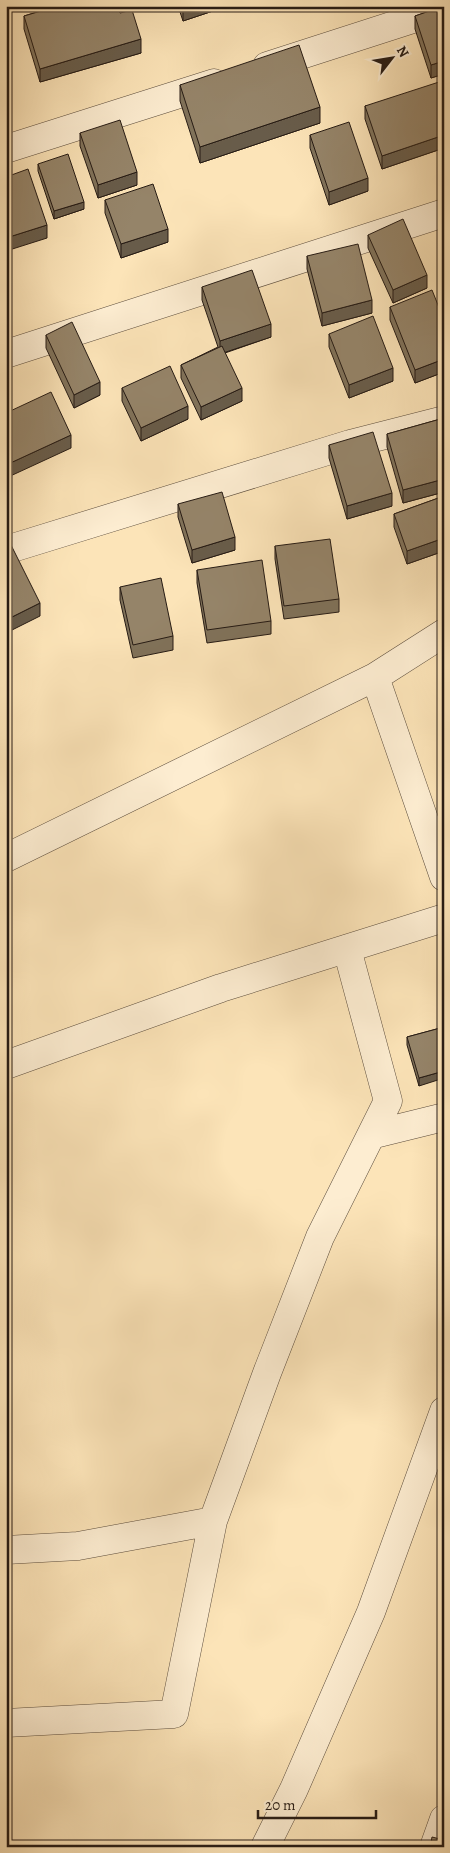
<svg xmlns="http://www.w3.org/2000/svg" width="450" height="1853" font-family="Alegreya,serif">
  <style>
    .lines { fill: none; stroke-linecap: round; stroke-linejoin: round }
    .minor-casing { stroke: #5c4d3d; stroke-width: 29 }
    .tertiary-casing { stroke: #5c4d3d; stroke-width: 29 }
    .minor { stroke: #fdedd1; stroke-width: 28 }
    .tertiary { stroke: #fdedd1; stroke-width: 28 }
    .wall { fill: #80725a; stroke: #261b14 }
    .shaded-wall { fill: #685c4a; stroke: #261b14 }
    .building { fill: #958469; stroke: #261b14 }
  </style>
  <rect width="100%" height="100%" fill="#fce4b8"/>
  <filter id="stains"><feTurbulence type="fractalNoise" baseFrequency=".004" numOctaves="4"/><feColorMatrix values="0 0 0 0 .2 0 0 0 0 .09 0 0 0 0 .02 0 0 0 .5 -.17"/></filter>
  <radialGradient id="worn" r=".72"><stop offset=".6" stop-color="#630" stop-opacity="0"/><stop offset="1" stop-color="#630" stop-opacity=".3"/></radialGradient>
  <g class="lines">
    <defs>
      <path id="minor" d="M267,66L444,9
        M6,149L214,83
        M6,354L444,213
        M6,550L350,444L444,420
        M375,677L444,877
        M6,858L375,677L444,633
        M371,1135L444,1117
        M6,1550L78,1546L213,1521L267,1373L320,1237L388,1101L347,949
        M6,1723L174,1714L213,1521
        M265,1847L294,1789L371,1612L444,1411
        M434,1847L444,1819"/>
      <path id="tertiary" d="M6,1065L221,988L444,918"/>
    </defs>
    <use href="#minor" class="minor-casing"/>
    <use href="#tertiary" class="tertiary-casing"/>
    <use href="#minor" class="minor"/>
    <use href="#tertiary" class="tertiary"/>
  </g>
  <path class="wall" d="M56,6H117L120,13L141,53L40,82L24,29V16Z
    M178,6H228L183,21Z
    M444,6V74L431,78L415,29V16Z
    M180,85L320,123L200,163L180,101Z
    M444,95V148L382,169L365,119V106Z
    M80,133L137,185L98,198L80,146Z
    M310,135L368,191L329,205L310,148Z
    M38,164L84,209L54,219L38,171Z
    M105,200L168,242L121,258L105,213Z
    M368,235L427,288L393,303L368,248Z
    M307,256L372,313L322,326L307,269Z
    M444,282V308L441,296V283Z
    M202,287L271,337L225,353L242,401L201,420L181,378V365L218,347L202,300Z
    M390,307L444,320V372L415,383L390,320Z
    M329,334L393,381L349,398L329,347Z
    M46,335L100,395L74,408L46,348Z
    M122,388L188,419L141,441L122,401Z
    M444,418V492L403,503L387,447V434Z
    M329,445L392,506L347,519L329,458Z
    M444,496V551L407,564L394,527V514Z
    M178,504L235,550L192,563L178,517Z
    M275,546L339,599V612L284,619L275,559Z
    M197,570L271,621V634L207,643L197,583Z
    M120,587L173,636V650L133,658L120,600Z
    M444,1027L419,1086L407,1045V1037Z"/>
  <path class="shaded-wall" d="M189,6H228L183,21V8Z
    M264,6H286L264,11Z
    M11,16V29L6,31V17Z
    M141,39V53L40,82V69Z
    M444,61V74L431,78V65Z
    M320,107V123L200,163V147Z
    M444,135V148L382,169V156Z
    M137,172V185L98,198V185Z
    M368,178V191L329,205V192Z
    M84,202V209L54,219V211Z
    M47,225V238L6,251V238Z
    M168,229V242L121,258V244Z
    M427,275V288L393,303V290Z
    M372,300V313L322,326V313Z
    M271,324V337L220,354V341Z
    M444,359V372L415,383V370Z
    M393,368V381L349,398V385Z
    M100,382V395L74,408V395Z
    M242,388V401L201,420V407Z
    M188,406V419L141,441V428Z
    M71,435V448L6,478V465Z
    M444,479V492L403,503V490Z
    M392,493V506L347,519V506Z
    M235,537V550L192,563V550Z
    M444,538V551L407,564V551Z
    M40,603V616L6,633V620Z
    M444,1071V1078L419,1086V1078Z"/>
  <path class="building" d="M6,6H9L11,16L6,17Z
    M58,6H117L120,13L132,10L141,39L40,69L24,16Z
    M444,6V61L431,65L415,16Z
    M299,45L320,107L200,147L180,85Z
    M439,82L444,95V135L382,156L365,106Z
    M120,120L137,172L98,185L80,133Z
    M349,122L368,178L329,192L310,135Z
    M68,154L84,202L54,211L38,164Z
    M28,169L47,225L6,238V177Z
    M153,184L168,229L121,244L105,200Z
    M403,219L427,275L393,290L368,235Z
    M358,244L372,300L322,313L307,256Z
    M252,270L271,324L220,341L202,287Z
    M444,282V295L441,283Z
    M432,290L444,320V359L415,370L390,307Z
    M373,316L393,368L349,385L329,334Z
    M72,322L100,382L74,395L46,335Z
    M222,346L242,388L201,407L181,365Z
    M170,366L188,406L141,428L122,388Z
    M51,392L71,435L6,465V413Z
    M444,418V479L403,490L387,434Z
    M373,432L392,493L347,506L329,445Z
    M222,492L235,537L192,550L178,504Z
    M444,496V538L407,551L394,514Z
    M330,539L339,599L284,606L275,546Z
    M10,543L40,603L6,620V545Z
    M262,560L271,621L207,630L197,570Z
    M161,578L173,636L133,645L120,587Z
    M444,1027V1071L419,1078L407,1037Z
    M432,1837L444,1840V1847H430Z"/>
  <rect width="450" height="1853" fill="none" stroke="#fce4b8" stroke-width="25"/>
  <rect x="8" y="8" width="435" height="1838" fill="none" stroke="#261b14" stroke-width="2.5"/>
  <rect x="12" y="12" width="425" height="1828" fill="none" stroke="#261b14"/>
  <g transform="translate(392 58) rotate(59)" stroke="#fdedd1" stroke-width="4" paint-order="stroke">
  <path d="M0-4L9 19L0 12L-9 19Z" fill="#261b14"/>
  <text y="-8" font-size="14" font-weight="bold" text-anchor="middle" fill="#261b14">N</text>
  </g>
  <path d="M258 1810v8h118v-8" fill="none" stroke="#261b14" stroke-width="2.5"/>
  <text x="265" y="1810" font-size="15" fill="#261b14" stroke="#fdedd1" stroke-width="4" paint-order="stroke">20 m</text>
  <rect width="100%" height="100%" filter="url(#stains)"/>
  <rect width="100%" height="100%" fill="url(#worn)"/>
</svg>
